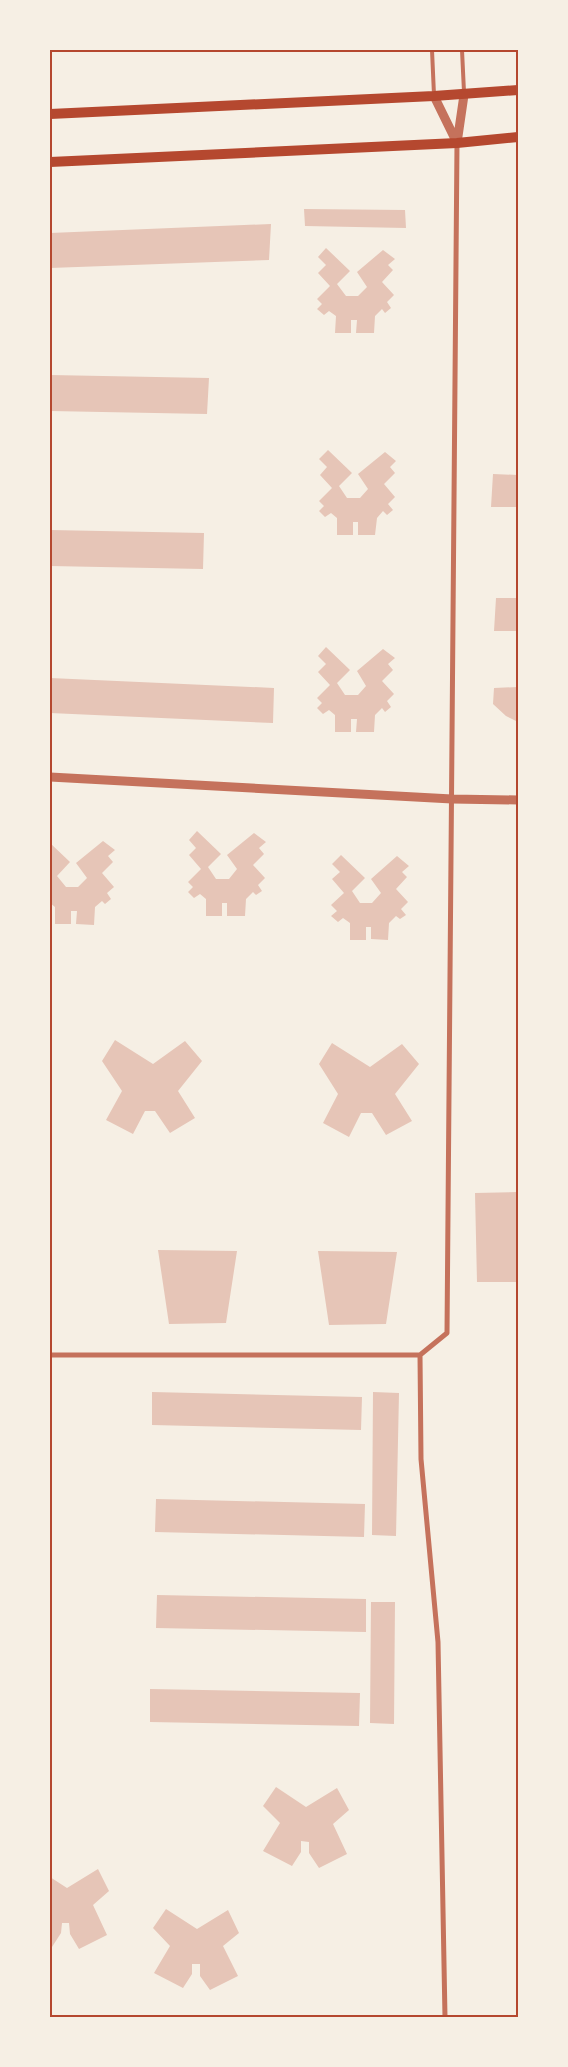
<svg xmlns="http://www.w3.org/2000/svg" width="568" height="2067" font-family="Rubik,sans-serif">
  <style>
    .building { fill: #e6c5b7 }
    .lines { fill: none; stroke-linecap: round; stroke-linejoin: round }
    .service { stroke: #c5725c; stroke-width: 4 }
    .minor { stroke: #c5725c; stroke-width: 5 }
    .tertiary { stroke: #c5725c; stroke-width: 9 }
    .secondary { stroke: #b5482f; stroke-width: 10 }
    .neatline { fill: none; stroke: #b5482f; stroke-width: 2 }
  </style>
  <rect width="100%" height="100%" fill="#f6efe4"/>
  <path class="building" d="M304,209L405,210L406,228L305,226Z
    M271,224L269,260L50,268V233Z
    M326,248L350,271L337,284L346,296H358L367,287L357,272L383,250L395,259L388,265L393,270L382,282L394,295L387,302L391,308L385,313L382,309L375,316L374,333H356L357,320H351V333H335L336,316L329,311L324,315L317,309L322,304L317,299L330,286L318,273L326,265L318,257Z
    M50,375L209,378L207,414L50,411Z
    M328,450L352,473L339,486L347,498H360L368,489L358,474L385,452L396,461L390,467L395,473L384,484L395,497L388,504L393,510L387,515L383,511L377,518L375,535H358V522H353V535H337V518L331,513L325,517L319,511L324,506L319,501L332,488L320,475L327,467L319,459Z
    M493,474L518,475V507H491Z
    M50,530L204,533L203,569L50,566Z
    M496,598H518V631H494Z
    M326,647L350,670L337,683L345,695H358L366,686L357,671L383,649L395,658L388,664L393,670L382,681L394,694L387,701L391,707L385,712L382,708L375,715L374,732H356L357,719H351V732H335V715L329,710L323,714L317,708L322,703L317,698L330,685L318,672L326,664L318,656Z
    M50,678L274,688L273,723L50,713Z
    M518,687V722L506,716L493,704L494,688Z
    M197,831L221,854L208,867L216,879H229L237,869L227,855L254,833L266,842L259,848L264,854L253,865L265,878L258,885L262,891L256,895L253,892L246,899L245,916H227V903H222V916H206V899L200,894L194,898L188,892L193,887L188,882L201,869L189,855L196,848L189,840Z
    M103,841L115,850L108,856L113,862L102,873L114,887L107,893L111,899L105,904L102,901L95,907L94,925L76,924L77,911H71V924H55V907L50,903V843L70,862L57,876L66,887H78L87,878L76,863Z
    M341,855L365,878L352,891L360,903H372L381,893L371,879L397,856L409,866L402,872L407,877L396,889L408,902L401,909L406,915L400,919L396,916L389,923L388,940L371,939V927H366V940H350V923L343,918L338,922L331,916L337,911L331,905L344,893L332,879L340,872L332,864Z
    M115,1040L153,1064L185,1041L202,1061L178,1091L195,1118L170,1133L155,1111H145L133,1134L106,1120L122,1091L102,1061Z
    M332,1043L370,1067L402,1044L419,1064L395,1094L412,1121L386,1135L372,1113H361L349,1137L323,1123L338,1094L319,1064Z
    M518,1192V1282H477L475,1193Z
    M158,1250L237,1251L226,1323L169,1324Z
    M318,1251L397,1252L386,1324L329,1325Z
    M152,1392L362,1397L361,1430L152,1425Z
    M373,1392L399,1393L396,1536L372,1535Z
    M156,1499L365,1504L364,1537L155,1532Z
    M157,1595L366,1599V1632L156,1628Z
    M371,1602H395L394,1724L370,1723Z
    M150,1689L360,1693L359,1726L150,1722Z
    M276,1787L306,1807L337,1788L349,1810L333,1824L347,1854L319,1868L309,1853V1842L301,1841V1852L292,1866L263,1851L280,1823L263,1806Z
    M98,1869L109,1891L93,1905L107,1935L79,1949L70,1934L69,1923H62L61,1933L52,1947L50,1946V1877L67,1888Z
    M166,1909L197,1929L228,1910L239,1933L223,1946L238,1976L210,1990L200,1976V1964H192V1974L183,1988L154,1973L170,1946L153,1928Z"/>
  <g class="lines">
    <path class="service" d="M432,50L434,95
      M462,50L464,92"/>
    <path class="minor" d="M50,1355H420
      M445,2017L438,1642L421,1459L420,1355L447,1333L457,143"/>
    <path class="tertiary" d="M434,96L457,143
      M457,143L464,95
      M50,777L452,799L518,800"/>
    <path class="secondary" d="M50,114L434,96L518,90
      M50,162L457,143L518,137"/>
  </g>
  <rect width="568" height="2067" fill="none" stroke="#f6efe4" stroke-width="102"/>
  <rect x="51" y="51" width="466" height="1965" class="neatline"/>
</svg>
